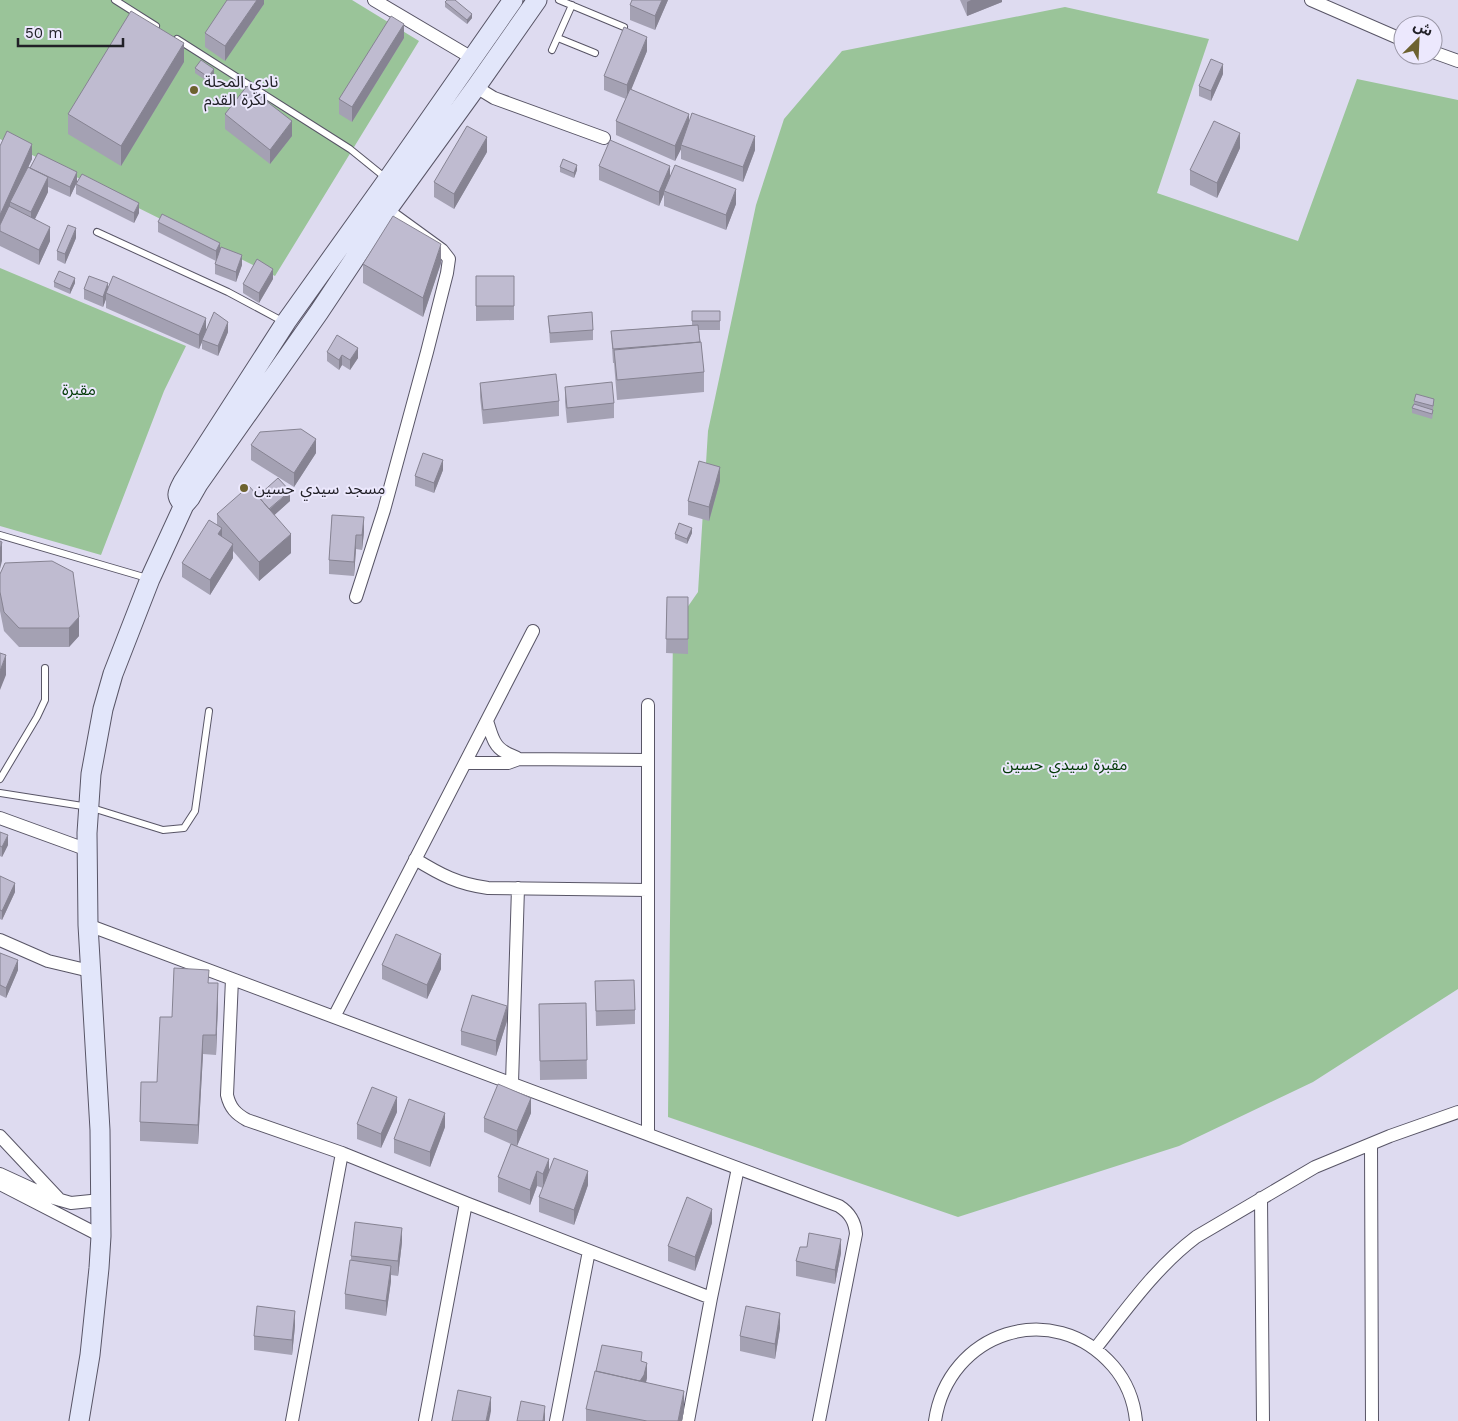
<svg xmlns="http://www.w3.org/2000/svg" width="1458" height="1421" font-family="'Work Sans','Noto Sans Arabic',sans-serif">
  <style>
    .green { fill: #9ac499 }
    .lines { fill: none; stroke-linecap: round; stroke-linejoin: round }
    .lane-casing { stroke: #585566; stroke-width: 8 }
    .street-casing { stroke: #585566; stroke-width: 14 }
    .secondary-casing { stroke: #585566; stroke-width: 21 }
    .lane { stroke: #fff; stroke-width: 6 }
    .street { stroke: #fff; stroke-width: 12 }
    .secondary { stroke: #e2e6fa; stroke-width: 19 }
    .wall { fill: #a4a1b3 }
    .shaded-wall { fill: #868392 }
    .building { fill: #bfbbd0; stroke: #868392 }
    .poi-dot { fill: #6d622f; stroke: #ece8fd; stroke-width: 2 }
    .labels { text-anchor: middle; stroke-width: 4; stroke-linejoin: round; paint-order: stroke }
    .poi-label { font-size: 16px; fill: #212027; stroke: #ece8fd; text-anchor: start }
    .park-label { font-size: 16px; fill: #003804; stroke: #ece8fd }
  </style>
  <rect width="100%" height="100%" fill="#dedbf0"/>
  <path class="green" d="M0,0H352L419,41L275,276L0,139Z
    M1065,7L1209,39L1157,193L1298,241L1357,79L1458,100V989L1313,1082L1179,1146L958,1217L668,1117L673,628L698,592L708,431L756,205L784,119L842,51Z
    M0,268L186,346L164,391L101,555L0,526Z"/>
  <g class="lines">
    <defs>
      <path id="lane" d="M115,0L156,26
        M559,0L624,27
        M558,38L595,53
        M177,39L350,149L387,179
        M552,50L572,5
        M97,232L228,292L284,322
        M0,535L147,578
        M0,779L37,717L45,700V668
        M0,793L89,807L163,830L184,828L195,811L209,711"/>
      <path id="street" d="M374,0L472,58
        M1311,0L1403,40
        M1433,52L1458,61
        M476,87L494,98L604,138
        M356,597L384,510L427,352L447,273L449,259L442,250L387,210
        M648,705V1134
        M487,721C491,732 493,746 505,752C509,755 515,756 519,759L648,760
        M465,763H508L519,759
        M0,818L88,850
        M415,859C441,875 458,884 488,888L648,890
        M88,925L839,1206C850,1213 855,1221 856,1234L819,1421
        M0,940L48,961L90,971
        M232,979L227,1095C230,1108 236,1114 247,1120L342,1153L466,1203
        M334,1017L533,631
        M512,1083L518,888
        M0,1136L60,1200
        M1371,1144L1372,1421
        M0,1174L50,1197L71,1203L101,1200
        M0,1184L101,1236
        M1261,1198L1263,1421
        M1095,1349C1126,1310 1155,1268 1196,1237L1315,1167L1390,1136L1458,1112
        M292,1421L342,1153
        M425,1421L466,1203L711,1298
        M556,1421L589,1251
        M688,1421L711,1298L738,1168
        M935,1421C948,1332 1053,1297 1113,1366C1126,1381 1134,1401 1136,1421"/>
      <path id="secondary" d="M184,505C175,496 177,493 183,482L286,322L388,179L513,0
        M79,1421L90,1355L99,1268L101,1236L100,1130L88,925L87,833L91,774L103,709L113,674L150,579L184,505L190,498L198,484L319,312L387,210L476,87L537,0"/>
    </defs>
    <use href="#lane" class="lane-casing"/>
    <use href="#street" class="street-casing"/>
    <use href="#secondary" class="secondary-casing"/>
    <use href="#lane" class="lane"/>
    <use href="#street" class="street"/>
    <use href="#secondary" class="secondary"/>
  </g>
  <path class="wall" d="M264,0V4L225,61L205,47V33Z
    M668,0L655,30L630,20V5Z
    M960,0H1002V2L967,16Z
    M445,2L472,18L467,24L445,7Z
    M404,38L352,122L339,114V99Z
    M647,51L631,89L689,121L755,150L743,182L681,159V149L675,161L616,135V121L626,99L604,90V76Z
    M184,62L121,166L68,134V114Z
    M195,68L214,74L208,82L195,73Z
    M1223,74L1211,101L1199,96V86Z
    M225,114L292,136L270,164L225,129Z
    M0,146L32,159L28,167L77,182L70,197L48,187V192L35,219L50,241L39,265L0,246Z
    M1240,148L1217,198L1190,185V170Z
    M487,152L454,209L434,197V182Z
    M599,166L670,176L736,204L726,230L664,206V194L659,206L599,180Z
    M560,167L577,170L574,178L560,172Z
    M76,184L139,213L134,223L76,194Z
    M158,222L220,250L242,265L236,282L215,274V264L216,261L158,232Z
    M76,238L65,264L57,260V251Z
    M441,263L423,317L363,283V264Z
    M476,276H514V320L476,321Z
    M273,279L259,303L243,293V284Z
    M54,282L75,283L70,294L54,287Z
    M108,288L206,330L228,332L218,356L202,349V342L199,349L106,308V299L103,307L84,299V289Z
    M692,311H720V330H699L704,372V392L617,400L614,363H613L611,331L692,325Z
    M548,316L593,330V340L550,343Z
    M327,352L358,358L350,370L342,365L339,370L327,361Z
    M480,383L559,401V416L483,424L480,397Z
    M565,387L614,403V418L567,423L565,402Z
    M1414,401L1434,404L1433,409V414L1432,419L1412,413V408L1414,404Z
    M251,445L316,453L294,487L251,460Z
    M443,470L434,493L415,486V476Z
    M720,481L709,521L688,515V501Z
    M258,496L290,501L274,515L291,553L259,581L233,551V558L210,595L182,577V563L217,525V514Z
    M332,515L364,532L362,550L356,549L354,576L329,574V560Z
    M692,533L687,544L675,539V534Z
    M5,563L79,636L69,647H19L4,631L0,611V574Z
    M667,597H688V654L666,653Z
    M0,832L8,845L2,857L0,856Z
    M0,876L15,892L2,920L0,919Z
    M0,953L18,970L6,998L0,995Z
    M382,965L441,969L427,999L382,979Z
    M595,981L635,1010V1024L596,1026Z
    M209,983L218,1003L216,1055L203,1054L198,1144L140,1141V1122L157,1082L172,1017Z
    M586,1003L587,1079L540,1080L539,1004Z
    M507,1021L496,1056L461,1045V1031Z
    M397,1112L381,1148L357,1139V1124Z
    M531,1113L517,1146L549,1170L588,1185L574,1225L539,1212V1197L543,1188L537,1186L530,1205L498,1192V1177L511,1144L484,1132V1118Z
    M445,1127L430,1167L394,1153V1139Z
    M712,1223L695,1271L668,1261V1246Z
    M402,1242L398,1276L391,1275V1281L386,1316L345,1309V1294L351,1260V1256Z
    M841,1253L835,1284L796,1276V1261Z
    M295,1326L292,1355L254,1350V1336Z
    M780,1328L775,1359L740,1351V1336Z
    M642,1361L647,1378L646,1382L684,1410L682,1421H586V1409Z"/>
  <path class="shaded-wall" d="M257,0H264V4L225,61V46Z
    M662,0H668L655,30V16Z
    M971,0H1002V2L967,16V2Z
    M472,14V18L467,24V20Z
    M404,24V38L352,122V107Z
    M647,37V51L627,100V85Z
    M184,43V62L121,166V146Z
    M1223,64V74L1211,101V91Z
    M214,69V74L208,82V77Z
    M689,114V128L681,145V149L675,161V146Z
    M292,121V136L270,164V150Z
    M1240,133V148L1217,198V183Z
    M755,136V150L743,182V167Z
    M487,137V152L454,209V194Z
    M32,144V159L12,203L10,202V207L0,229V215Z
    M577,165V170L574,178V173Z
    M670,166V180L664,191V194L659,206V192Z
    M77,172V182L70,197V187Z
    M48,177V192L31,227V212Z
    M736,189V204L726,230V215Z
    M139,203V213L134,223V213Z
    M50,227V241L39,265V250Z
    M76,228V238L65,264V254Z
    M220,243V252L216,261V251Z
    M441,244V263L423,317V298Z
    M242,255V265L236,282V272Z
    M273,269V279L259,303V293Z
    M75,278V283L70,294V289Z
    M108,283V293H106V299L103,307V297Z
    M206,318V332L202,340V342L199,349V335Z
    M228,322V332L218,356V346Z
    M358,348V358L350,370V360Z
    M342,355V365L339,370V360Z
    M316,439V453L294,487V473Z
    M443,460V470L434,493V483Z
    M720,467V481L709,521V507Z
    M290,491V501L269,520V510Z
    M364,517V532L362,550V535Z
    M222,528V543L218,534Z
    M692,528V533L687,544V539Z
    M291,534V553L259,581V562Z
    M356,535V549L354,576V562Z
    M2,542V561L0,569V550Z
    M233,544V558L210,595V580Z
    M79,617V636L69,647V628Z
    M6,655V675L0,690V671Z
    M8,835V845L2,857V847Z
    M15,883V892L2,920V911Z
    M441,954V969L427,999V985Z
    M18,960V970L6,998V988Z
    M218,983V1003L216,1055V1035Z
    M507,1006V1021L496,1056V1041Z
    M203,1035V1054L198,1144V1125Z
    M397,1097V1112L381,1148V1134Z
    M531,1098V1113L517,1146V1131Z
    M445,1113V1127L430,1167V1152Z
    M549,1159V1173L543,1188V1174Z
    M537,1171V1186L530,1205V1190Z
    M588,1171V1185L574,1225V1210Z
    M712,1209V1223L695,1271V1257Z
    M402,1228V1242L398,1276V1261Z
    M841,1239V1253L835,1284V1270Z
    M391,1266V1281L386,1316V1301Z
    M295,1311V1326L292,1355V1340Z
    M780,1313V1328L775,1359V1344Z
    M647,1363V1378L644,1390L639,1381Z
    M684,1391V1410L682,1421H678Z
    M491,1397V1411L489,1421H486Z
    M545,1406V1421H543Z"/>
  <path class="building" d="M227,0H257L225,46L205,33Z
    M447,0H455L472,14L467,20L445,2Z
    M632,0H662L655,16L630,5Z
    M131,11L184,43L121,146L68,114Z
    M391,16L404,24L352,107L339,99Z
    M624,27L647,37L627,85L604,76Z
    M1211,59L1223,64L1211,91L1199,86Z
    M201,60L214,69L208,77L195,68Z
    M247,86L292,121L270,150L225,114Z
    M630,89L689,114L675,146L616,121Z
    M692,113L755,136L743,167L681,145Z
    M1214,121L1240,133L1217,183L1190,170Z
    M467,126L487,137L454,194L434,182Z
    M7,131L32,144L0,215V146Z
    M610,140L670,166L659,192L599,166Z
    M38,153L77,172L70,187L30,168Z
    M563,159L577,165L574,173L560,167Z
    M675,165L736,189L726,215L664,191Z
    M28,167L48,177L31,212L10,202Z
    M82,174L139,203L134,213L76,184Z
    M9,206L50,227L39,250L0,231V225Z
    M162,214L220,243L216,251L158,222Z
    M393,216L441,244L423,298L363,264Z
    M68,225L76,228L65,254L57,251Z
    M221,247L242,255L236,272L215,264Z
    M257,259L273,269L259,293L243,284Z
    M59,271L75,278L70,289L54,282Z
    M89,276L108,283L103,297L84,289Z
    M113,276L206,318L199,335L106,293Z
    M476,276H514V306H476Z
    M692,311H720V321H692Z
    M214,312L228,322L218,346L202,340Z
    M592,312L593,330L550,333L548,316Z
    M698,325L700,342L613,349L611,331Z
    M337,335L358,348L350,360L342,355L339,360L327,352Z
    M701,342L704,372L617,380L614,350Z
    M556,374L559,401L483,410L480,383Z
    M612,382L614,403L567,408L565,387Z
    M1416,394L1434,399L1433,406L1414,401Z
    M1414,404L1433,410L1432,414L1412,408Z
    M301,429L316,439L294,473L251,445L260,432Z
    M423,453L443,460L434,483L415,476Z
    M699,461L720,467L709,507L688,501Z
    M278,478L290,491L269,509L258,496Z
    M249,486L291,534L259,562L217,514Z
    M332,515L364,517L362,535H356L354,562L329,560Z
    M209,520L222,528L218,534L233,544L210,580L182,563Z
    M679,523L692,528L687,539L675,534Z
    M0,541L2,542L0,550Z
    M52,561L73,572L79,617L69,628H19L4,612L0,592V574L5,563Z
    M667,597H688V639H666Z
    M0,653L6,655L0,671Z
    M0,832L8,835L2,847L0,846Z
    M0,876L15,883L2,911L0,910Z
    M396,934L441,954L427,985L382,965Z
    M0,953L18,960L6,988L0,985Z
    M174,968L209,970L208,983H218L216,1035H203L198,1125L140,1122L141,1082H157L160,1017H172Z
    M634,980L635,1010L596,1011L595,981Z
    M472,995L507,1006L496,1041L461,1031Z
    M586,1003L587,1060L540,1061L539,1004Z
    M498,1084L531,1098L517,1131L484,1118Z
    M372,1087L397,1097L381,1134L357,1124Z
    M409,1099L445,1113L430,1152L394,1139Z
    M511,1144L549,1159L543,1174L537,1171L530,1190L498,1177Z
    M554,1158L588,1171L574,1210L539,1197Z
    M687,1197L712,1209L695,1257L668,1246Z
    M355,1222L402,1228L398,1261L351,1256Z
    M809,1233L841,1239L835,1270L796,1261L800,1247H807Z
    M350,1260L391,1266L386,1301L345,1294Z
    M257,1306L295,1311L292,1340L254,1336Z
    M746,1306L780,1313L775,1344L740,1336Z
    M602,1345L642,1352L641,1361L647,1363L644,1375L640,1381L596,1371Z
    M595,1371L684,1391L678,1421H647L586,1409Z
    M458,1390L491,1397L486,1421H452Z
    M521,1401L545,1406L543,1421H517Z"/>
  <g class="poi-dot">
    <circle cx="194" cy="90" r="5"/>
    <circle cx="244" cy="488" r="5"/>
  </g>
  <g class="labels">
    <g class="poi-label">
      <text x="204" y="87">نادي المحلة<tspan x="204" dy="18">لكرة القدم</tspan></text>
      <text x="254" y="494">مسجد سيدي حسين</text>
    </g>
    <g class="park-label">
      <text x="79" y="395">مقبرة</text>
      <text x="1065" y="770">مقبرة سيدي حسين</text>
    </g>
  </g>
  <g transform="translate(1418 40) rotate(24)"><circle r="24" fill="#ece8fd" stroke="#9b98a7"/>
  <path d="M0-4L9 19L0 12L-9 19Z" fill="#6d622f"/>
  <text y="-8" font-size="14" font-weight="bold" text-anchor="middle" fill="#212027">ش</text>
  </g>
  <path d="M18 38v8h105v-8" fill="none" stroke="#212027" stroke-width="2.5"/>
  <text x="25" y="38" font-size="15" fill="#212027" stroke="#ece8fd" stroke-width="4" paint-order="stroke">50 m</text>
</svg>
